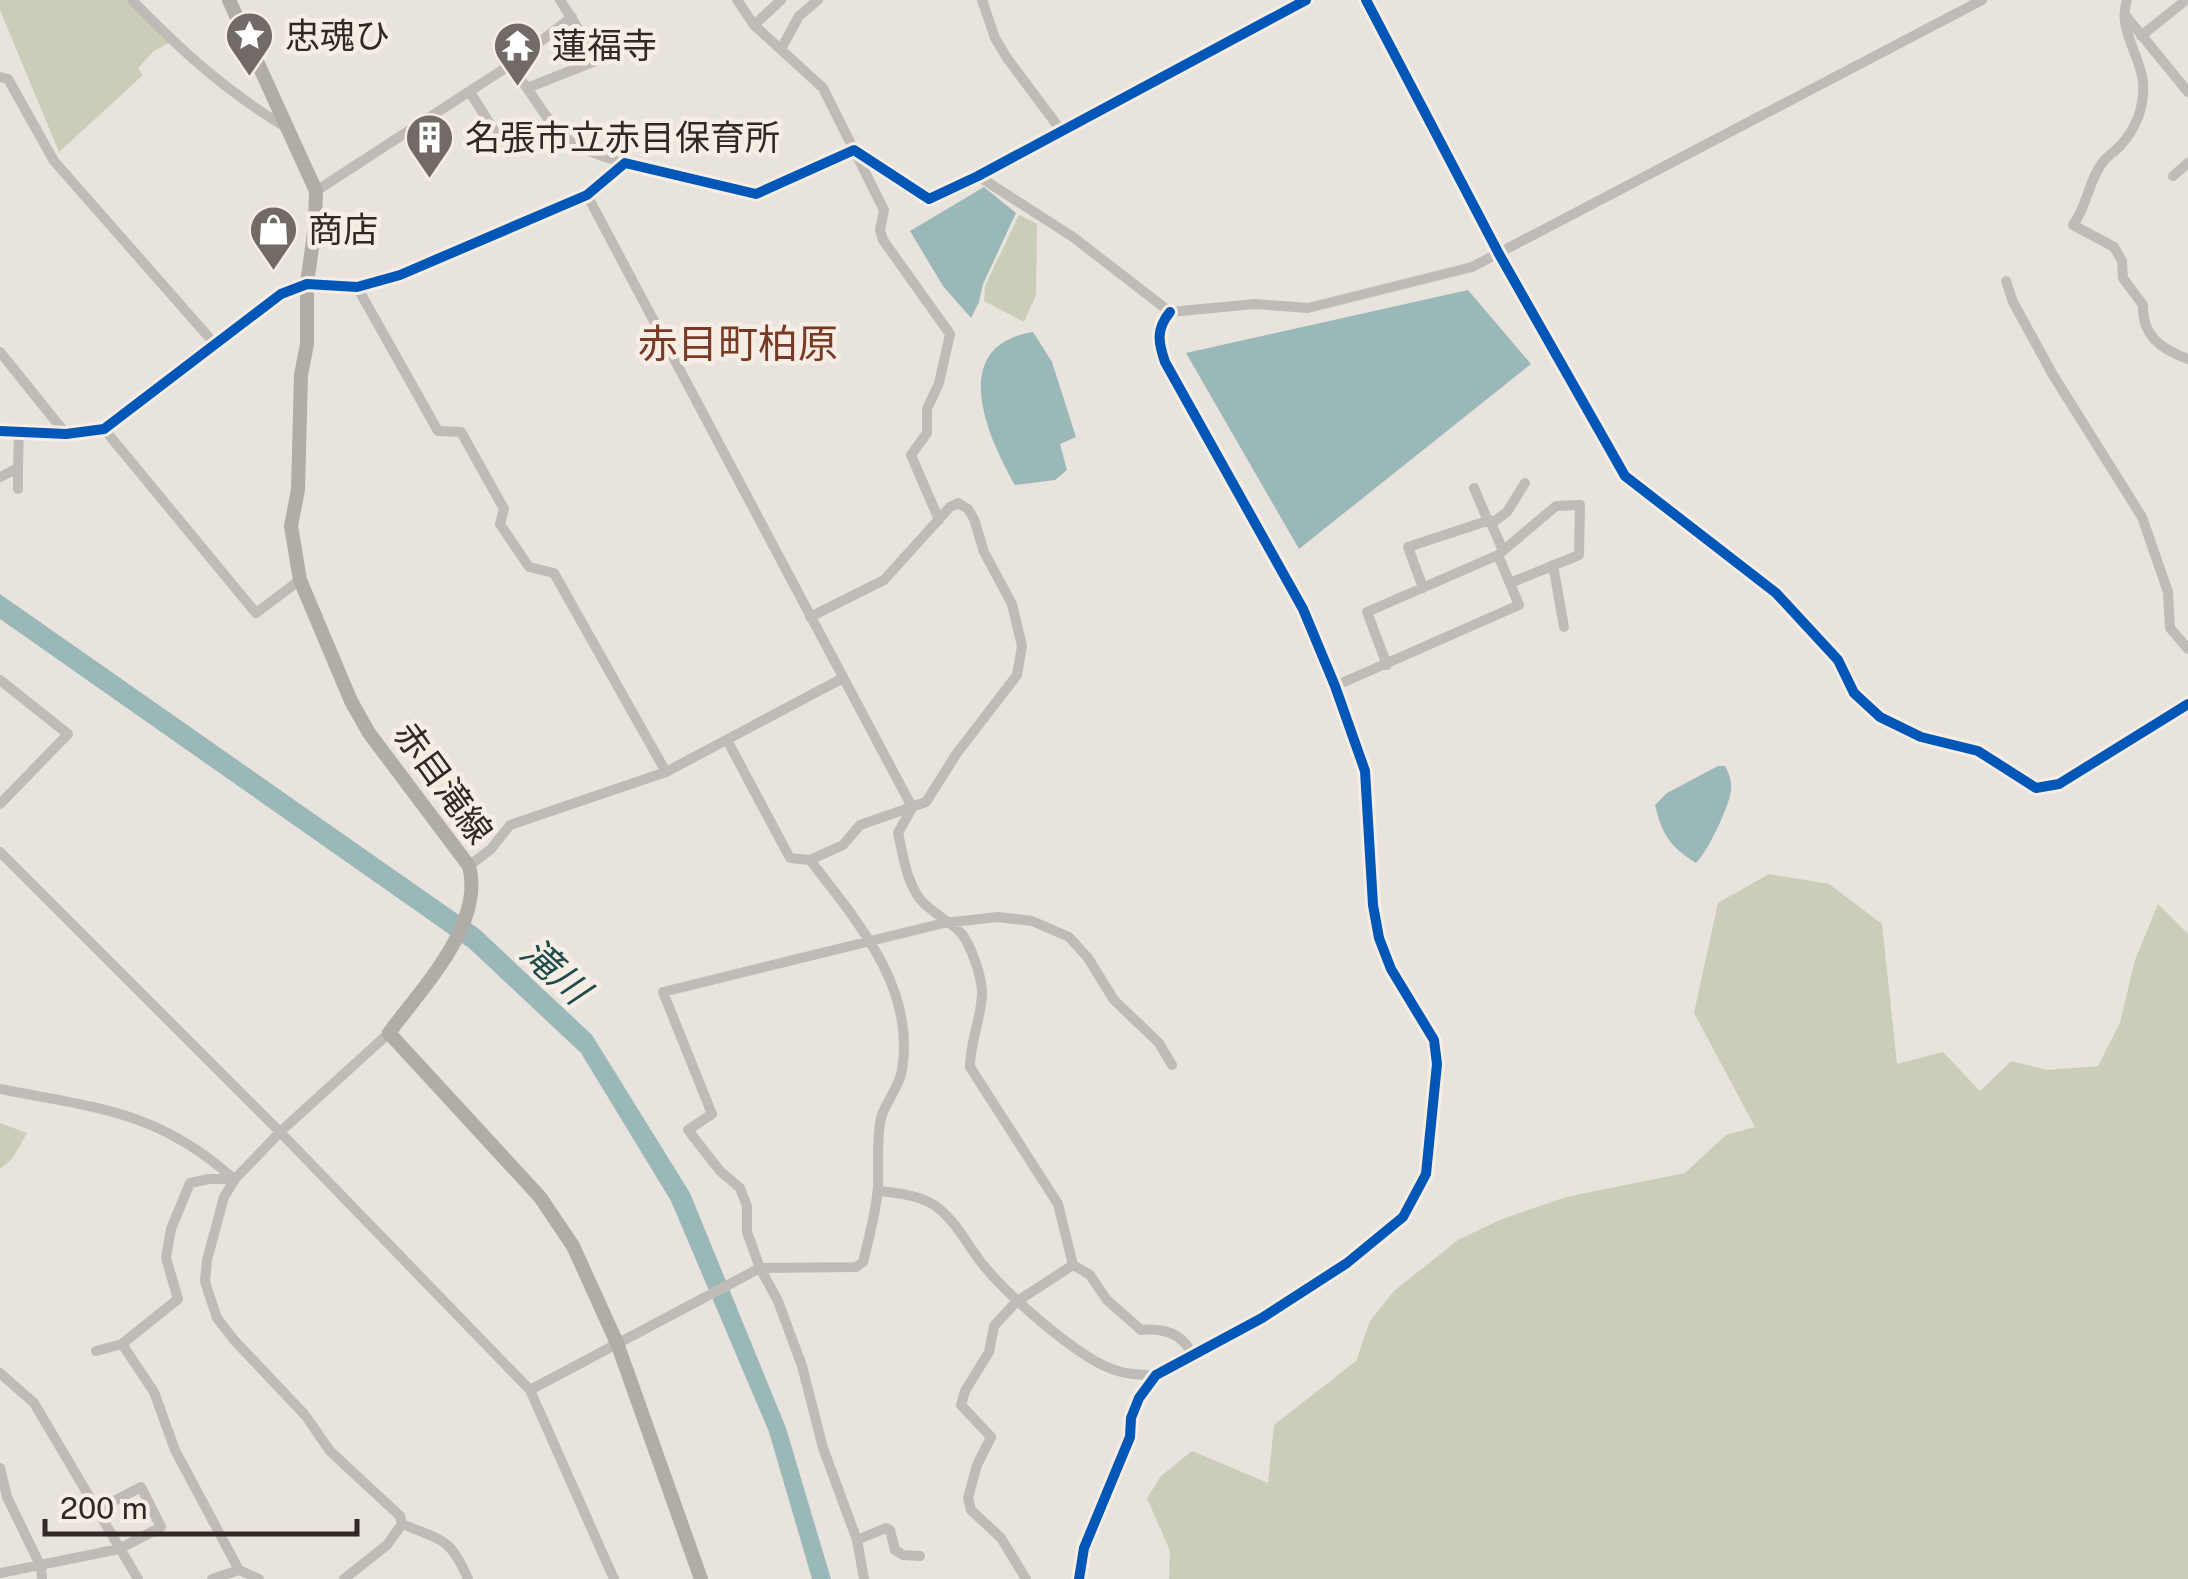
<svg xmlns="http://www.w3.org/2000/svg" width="2188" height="1579" font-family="'Public Sans','Noto Sans JP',sans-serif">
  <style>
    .green { fill: #cacdb8 }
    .water { fill: #9bb8b8 }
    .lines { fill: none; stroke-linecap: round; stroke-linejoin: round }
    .street { stroke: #c1bbb7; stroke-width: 10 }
    .secondary { stroke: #b2aca7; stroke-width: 14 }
    .cycleway-casing { stroke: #f6eee4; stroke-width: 16 }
    .cycleway { stroke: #0057b8; stroke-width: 10 }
    .labels { text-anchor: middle; stroke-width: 9; stroke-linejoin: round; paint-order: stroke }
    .poi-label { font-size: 35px; fill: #312926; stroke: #f6eee4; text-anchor: start }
    .street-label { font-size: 35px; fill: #312926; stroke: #f6eee4 }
    .water-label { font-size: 38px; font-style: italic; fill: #204c4e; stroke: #f6eee4 }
    .quarter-label { font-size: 40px; fill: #783a27; stroke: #f6eee4 }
  </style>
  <rect width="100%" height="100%" fill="#e9e3dd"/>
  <path class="green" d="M0,0H128L169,43L154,51L138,68L143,75L59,152L0,10Z
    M1019,215L1037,224L1036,295L1024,322L984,301L985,286Z
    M1769,874L1829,884L1882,924L1897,1064L1943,1052L1980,1091L2011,1061L2047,1070L2098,1066L2120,1023L2135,960L2158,904L2188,934V1579H1169L1170,1551L1147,1498L1161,1476L1192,1451L1268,1483L1274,1425L1356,1361L1370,1321L1394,1291L1458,1240L1502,1219L1566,1197L1685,1173L1726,1135L1755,1127L1694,1013L1718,903Z
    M0,1123L27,1133L12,1159L0,1169Z"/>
  <path class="water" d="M984,187L1016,213L983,284L979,302L971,318L943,286L910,231Z
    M1468,290L1531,364L1299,549L1186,353Z
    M1033,332L1052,362L1076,437L1060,444L1067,470L1055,480L1015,485C987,436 947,346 1033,332Z
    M0,594L479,929L592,1035L690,1193L786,1428L831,1579H812L769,1432L671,1201L581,1053L469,948L0,619Z
    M1718,766H1725C1729,773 1732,781 1731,790C1730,805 1707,853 1696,863C1670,847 1662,834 1655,805L1667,793Z"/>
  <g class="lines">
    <path class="street" d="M132,0C181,50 224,90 284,126
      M737,0L754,25L823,88L884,210L880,230L883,240L950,334L939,383L927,409V433L911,455L939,520
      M982,0L995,38L1007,58L1060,129
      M1366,0L1499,254L1625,476L1776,593L1838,660L1854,693L1880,717L1921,737L1978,751L2036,788L2059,784L2188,704
      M2127,0C2117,29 2140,54 2143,82C2145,106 2136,129 2120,146C2115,152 2107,156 2103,162C2088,181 2088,205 2073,225L2114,247L2122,261L2123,278L2143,305C2142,335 2160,349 2188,359
      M2125,15L2188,92
      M754,25L781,0
      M2141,36L2186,0
      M781,49L799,16L818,0
      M510,65L572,17
      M0,77L8,79L54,161L214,343
      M527,88C562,140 564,145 625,163
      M470,92L508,153
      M978,176L1073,237L1170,312L1255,304L1308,308L1472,267L1982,0
      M2173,176L2188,163
      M316,191L510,65L527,88L598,60L560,0
      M587,195L912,807
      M2006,281L2013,302L2053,375L2142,517L2168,592L2170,628L2188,649
      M357,287L438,431L461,432L504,509L500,524L529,567L554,573L666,772
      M0,352L66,434
      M104,429L256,613L300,580
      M0,431L66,434L104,429L281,294L307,284L357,287L400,275L587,195L625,163L756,194L854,150L929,199L978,176L1306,0
      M18,468V489
      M0,477L18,468L19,433
      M1474,488L1488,521
      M1492,523L1507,512L1525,483
      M1553,565L1564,627
      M1423,588L1408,547L1490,520L1503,551
      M1387,665L1367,612L1498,555L1556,506L1580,505L1579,555L1510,583
      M0,680L68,734L0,804
      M1335,686L1519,605L1498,555
      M727,740L790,858L810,860L843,845L860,825L926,802L957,753L1017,675L1022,646L1012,604L984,552L974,519L968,509L958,503L950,507L884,580L810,617
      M912,808L898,833C903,854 906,881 920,899C931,913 952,922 961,933C971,945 981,975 982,991C983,1012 970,1042 970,1067L1058,1204L1073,1265L1090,1275L1107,1300L1141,1330C1163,1328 1183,1333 1192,1355
      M0,852L280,1132L530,1390L614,1579
      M469,866L491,849L510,825L666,772L843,678
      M389,1033L280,1132L235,1179L224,1197L207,1260L205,1282L217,1318L234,1340L305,1415L330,1451L400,1516L402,1524C443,1541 450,1537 468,1579
      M0,1089C96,1108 157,1110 234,1179
      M235,1179H209L190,1183L171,1229L166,1258L178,1299L122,1344L154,1392L175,1450L239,1570L259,1579
      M878,1191C897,1193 921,1195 937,1207C955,1221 966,1242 980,1261C1004,1292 1080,1361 1118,1371C1130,1375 1144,1375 1156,1375
      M96,1351L122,1344
      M0,1373L34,1403L138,1579
      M530,1390L760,1268L856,1267L863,1262C869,1238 876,1212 878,1187C879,1164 876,1141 881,1118C886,1101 899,1088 902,1070C916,987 856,920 810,860
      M0,1468L7,1497L41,1567L42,1579
      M857,1540L886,1528L890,1530L895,1550L903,1555L920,1556
      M0,1573L119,1549L161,1527L141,1487L97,1510
      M212,1579L239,1570
      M344,1579L387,1545L402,1524
      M864,1579L857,1540L823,1448L802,1366L778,1301L760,1268L747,1232V1206L740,1188L720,1171L688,1130L712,1114L663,992L944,923L998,917L1032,921L1069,937L1088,958L1114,1000L1159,1043L1172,1065
      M1026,1579L1001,1538L971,1510L968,1498L977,1465L991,1437L961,1405L965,1391L989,1352L994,1326L1016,1302L1073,1265
      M1079,1579L1084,1548L1130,1437L1131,1418L1139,1398L1156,1375L1262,1318L1347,1263L1403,1217L1426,1174L1437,1064L1434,1040L1391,969L1379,938L1373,905L1365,771L1335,686L1303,609L1165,362C1158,342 1156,329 1170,312"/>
    <path class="secondary" d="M229,0L316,191L315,226L307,284V344L301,375L298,490L291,526L300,580L351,701L369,733L469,866C485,924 421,989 389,1033L540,1197L573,1246L617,1343L701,1579"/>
    <defs>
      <path id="cycleway" d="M1366,0L1499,254L1625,476L1776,593L1838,660L1854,693L1880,717L1921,737L1978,751L2036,788L2059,784L2188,704
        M0,431L66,434L104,429L281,294L307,284L357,287L400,275L587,195L625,163L756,194L854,150L929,199L978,176L1306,0
        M1079,1579L1084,1548L1130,1437L1131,1418L1139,1398L1156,1375L1262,1318L1347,1263L1403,1217L1426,1174L1437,1064L1434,1040L1391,969L1379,938L1373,905L1365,771L1335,686L1303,609L1165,362C1158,342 1156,329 1170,312"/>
    </defs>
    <use href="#cycleway" class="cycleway-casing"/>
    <use href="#cycleway" class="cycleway"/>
  </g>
  <defs>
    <symbol id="sight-pin" viewBox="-11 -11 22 30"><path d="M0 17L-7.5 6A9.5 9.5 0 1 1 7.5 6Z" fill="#716a66" stroke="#f6eee4"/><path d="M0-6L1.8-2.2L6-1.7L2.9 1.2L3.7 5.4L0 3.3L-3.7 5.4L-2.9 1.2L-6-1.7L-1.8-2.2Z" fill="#fff"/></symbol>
    <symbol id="temple-pin" viewBox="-11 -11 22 30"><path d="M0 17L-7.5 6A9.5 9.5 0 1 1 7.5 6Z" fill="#716a66" stroke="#f6eee4"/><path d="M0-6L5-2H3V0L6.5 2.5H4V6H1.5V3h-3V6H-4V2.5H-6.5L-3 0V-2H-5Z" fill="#fff"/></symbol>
    <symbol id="building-pin" viewBox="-11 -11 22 30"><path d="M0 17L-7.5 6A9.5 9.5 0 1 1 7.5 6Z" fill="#716a66" stroke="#f6eee4"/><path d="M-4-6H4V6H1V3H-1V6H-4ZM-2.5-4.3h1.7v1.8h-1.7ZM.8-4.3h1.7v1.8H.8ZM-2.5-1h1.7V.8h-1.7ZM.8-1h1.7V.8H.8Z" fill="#fff"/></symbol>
    <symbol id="shop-pin" viewBox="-11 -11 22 30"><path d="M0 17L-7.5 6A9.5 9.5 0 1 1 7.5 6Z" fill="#716a66" stroke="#f6eee4"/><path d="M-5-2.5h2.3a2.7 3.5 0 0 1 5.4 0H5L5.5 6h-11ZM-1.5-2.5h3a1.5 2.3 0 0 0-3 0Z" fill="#fff"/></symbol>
  </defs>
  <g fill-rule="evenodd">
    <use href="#sight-pin" x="222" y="8" width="55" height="75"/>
    <use href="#temple-pin" x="490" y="18" width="55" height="75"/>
    <use href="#building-pin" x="402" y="110" width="55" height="75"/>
    <use href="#shop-pin" x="246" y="202" width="55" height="75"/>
  </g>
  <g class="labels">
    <g class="poi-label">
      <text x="285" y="48">忠魂ひ</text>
      <text x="552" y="58">蓮福寺</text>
      <text x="465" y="150">名張市立赤目保育所</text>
      <text x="308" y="242">商店</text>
    </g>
    <g class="street-label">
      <text transform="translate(443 783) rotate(54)" y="12">赤目滝線</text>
    </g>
    <g class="water-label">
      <text transform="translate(555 971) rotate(42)" y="13">滝川</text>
    </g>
    <g class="quarter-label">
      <text x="738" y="358">赤目町柏原</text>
    </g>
  </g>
  <path d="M45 1519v15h312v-15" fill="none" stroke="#312926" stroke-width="5"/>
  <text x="60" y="1519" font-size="30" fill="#312926" stroke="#f6eee4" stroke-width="8" paint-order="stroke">200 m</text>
</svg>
